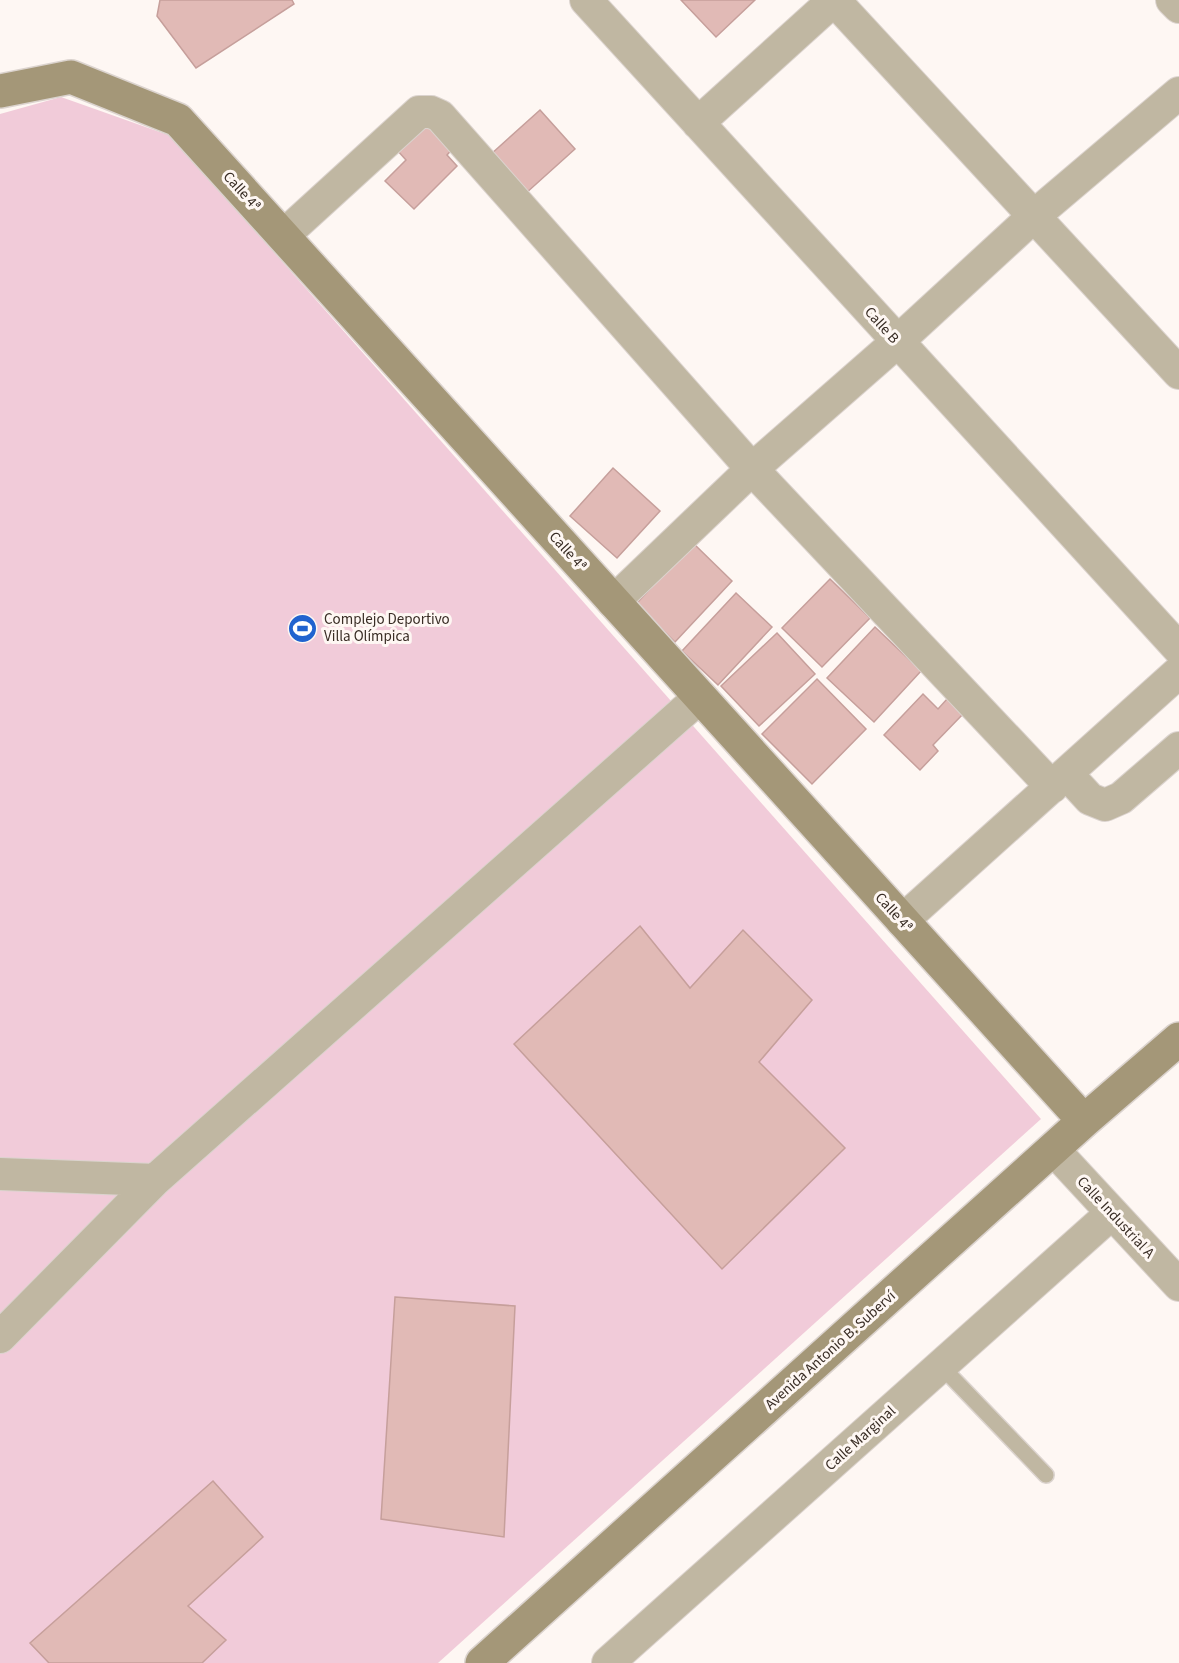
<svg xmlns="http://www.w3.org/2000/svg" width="1179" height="1663" font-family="'Source Sans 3',sans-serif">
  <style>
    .green { fill: #f1cbd9 }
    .building { fill: #e1bab6; stroke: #c69f9b; stroke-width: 1.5 }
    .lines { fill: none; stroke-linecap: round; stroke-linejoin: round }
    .lane-casing { stroke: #dbd3ce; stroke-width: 18 }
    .street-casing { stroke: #dbd3ce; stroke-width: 34 }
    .secondary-casing { stroke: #dbd3ce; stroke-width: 36 }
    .lane { stroke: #c0b7a2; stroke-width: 15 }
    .street { stroke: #c0b7a2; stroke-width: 32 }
    .secondary { stroke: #a49778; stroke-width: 33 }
    .labels { text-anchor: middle; stroke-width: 6; stroke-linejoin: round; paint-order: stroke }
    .street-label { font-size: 15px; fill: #392d25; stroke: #fef7f3 }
    .poi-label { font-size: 15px; fill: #392d25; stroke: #fef7f3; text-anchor: start }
  </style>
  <rect width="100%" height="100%" fill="#fef7f3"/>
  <path class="green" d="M61,97L171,136L1041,1119L438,1663H0V114Z"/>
  <path class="building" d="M160,0H292L294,4L196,68L157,16Z
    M681,0H755L716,37Z
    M540,110L575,149L525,194L490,155Z
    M427,121L454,147L447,155L457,166L414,209L385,181L406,160L397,150Z
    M613,468L660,511L617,558L570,516Z
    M693,543L732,581L675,642L636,604Z
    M830,579L870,618L822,667L782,628Z
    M736,593L772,627L718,685L682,651Z
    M875,627L921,671L874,722L827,678Z
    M777,633L815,674L759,726L721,686Z
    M817,679L866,729L812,784L762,734Z
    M923,694L938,709L947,699L963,714L933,745L938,751L920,770L884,735Z
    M640,926L690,988L743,930L812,1000L759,1062L845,1148L722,1269L514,1044Z
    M395,1297L515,1306L504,1537L381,1519Z
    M213,1481L263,1537L188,1606L226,1640L202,1663H49L30,1643Z"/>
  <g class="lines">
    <defs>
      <path id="lane" d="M941,1366L1046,1475"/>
      <path id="street" d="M586,0L1179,649
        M834,0L1179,373
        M1172,0L1179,7
        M698,123L834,0
        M283,236L419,112H431L440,116L752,469L1052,787
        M613,602L752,469L897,342L1034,216L1179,93
        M1067,774L1090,799L1105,805L1121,798L1179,748
        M902,921L1179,672
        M1053,1149L1179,1285
        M0,1174L155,1180L700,697
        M0,1337L155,1180
        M608,1663L1112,1213"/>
      <path id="secondary" d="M0,91L71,77L178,120L1084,1121
        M482,1663L1084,1121L1179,1039"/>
    </defs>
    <use href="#lane" class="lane-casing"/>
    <use href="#street" class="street-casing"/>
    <use href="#secondary" class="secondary-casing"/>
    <use href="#lane" class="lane"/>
    <use href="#street" class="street"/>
    <use href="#secondary" class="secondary"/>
  </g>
  <defs>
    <symbol id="stadium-disc" viewBox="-11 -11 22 22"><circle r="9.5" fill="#2163cf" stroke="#fef7f3"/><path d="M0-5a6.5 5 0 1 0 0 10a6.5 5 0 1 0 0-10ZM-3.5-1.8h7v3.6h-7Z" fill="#fff"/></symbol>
  </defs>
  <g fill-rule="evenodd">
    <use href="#stadium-disc" x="286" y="612" width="33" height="33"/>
  </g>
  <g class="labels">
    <g class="street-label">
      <text transform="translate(242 191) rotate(48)" y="5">Calle 4ª</text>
      <text transform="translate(882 325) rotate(48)" y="5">Calle B</text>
      <text transform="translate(568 551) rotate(48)" y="5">Calle 4ª</text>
      <text transform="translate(894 912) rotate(48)" y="5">Calle 4ª</text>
      <text transform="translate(1116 1217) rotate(47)" y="5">Calle Industrial A</text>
      <text transform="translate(830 1350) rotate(-42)" y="5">Avenida Antonio B. Suberví</text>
      <text transform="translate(860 1438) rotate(-42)" y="5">Calle Marginal</text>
    </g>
    <g class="poi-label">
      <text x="324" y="624">Complejo Deportivo<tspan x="324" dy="17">Villa Olímpica</tspan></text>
    </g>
  </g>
</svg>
